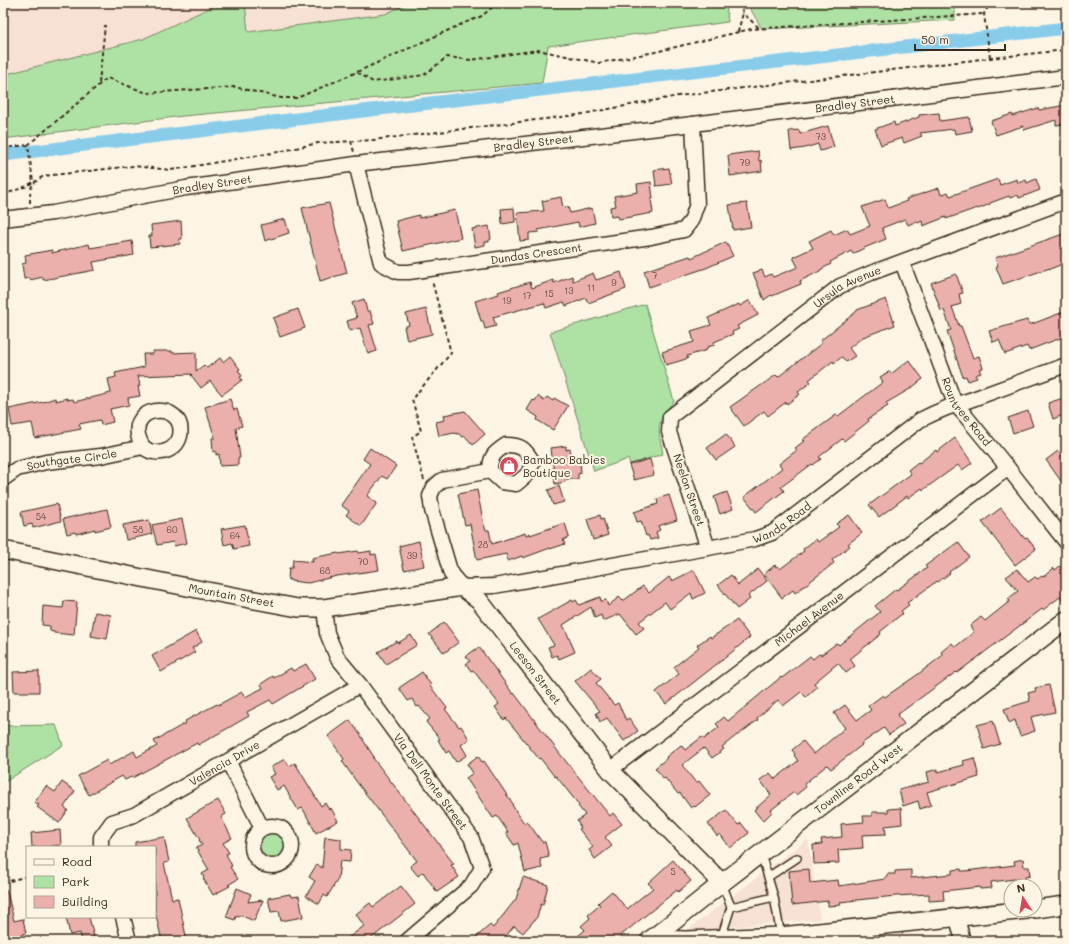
<svg xmlns="http://www.w3.org/2000/svg" width="1069" height="944" font-family="Mali,sans-serif">
  <style>
    .built { fill: #f7e0d4 }
    .green { fill: #aee2a4; stroke: #748661 }
    .lines { fill: none; stroke-linecap: round; stroke-linejoin: round }
    .canal { stroke: #89ccea; stroke-width: 13 }
    .building { fill: #ebb0ac; stroke: #3b2a1e }
    .service-casing { stroke: #3b2a1e; stroke-width: 10 }
    .minor-casing { stroke: #3b2a1e; stroke-width: 17 }
    .tertiary-casing { stroke: #3b2a1e; stroke-width: 20 }
    .path { stroke: #3b2a1e; stroke-width: 2; stroke-dasharray: 4 3; stroke-linecap: butt }
    .service { stroke: #fcf5e5; stroke-width: 7 }
    .minor { stroke: #fcf5e5; stroke-width: 14 }
    .tertiary { stroke: #fcf5e5; stroke-width: 17 }
    .labels { text-anchor: middle; stroke-width: 4; stroke-linejoin: round; paint-order: stroke }
    .number-label { font-size: 9px; fill: #674c42 }
    .street-label { font-size: 11px; fill: #3b2a1e; stroke: #fcf5e5 }
    .poi-label { font-size: 11px; fill: #3b2a1e; stroke: #fcf5e5; text-anchor: start }
  </style>
  <rect width="100%" height="100%" fill="#fcf5e5"/>
  <filter id="ink" filterUnits="userSpaceOnUse"><feTurbulence type="fractalNoise" baseFrequency=".025" numOctaves="2"/><feDisplacementMap in="SourceGraphic" scale="8" xChannelSelector="R" yChannelSelector="G"/><feConvolveMatrix kernelMatrix="1 2 1 2 8 2 1 2 1" color-interpolation-filters="sRGB"/></filter>
  <g filter="url(#ink)">
    <path class="built" d="M3,3H220L143,39L3,75Z
      M245,3H409L385,14L247,32Z
      M808,839L820,919L686,931Z"/>
    <path class="green" d="M220,3H245L248,32L385,14L409,3H726L728,22L548,46L542,83L183,116L3,139V75L143,39Z
      M747,3H955V20L762,29Z
      M645,304L674,401C655,423 658,427 663,454L630,464L628,459L594,471L550,332Z
      M56,725L63,745L3,783V726Z
      M259 846a13 13 0 1 1 26 0a13 13 0 1 1-26 0Z"/>
    <g class="lines">
      <path class="canal" d="M3,155L371,110L1066,28"/>
    </g>
    <path class="building" d="M1066,105V124L1056,125V120L1024,130L1023,126L996,135L991,121L1012,114L1013,116L1038,108L1039,110Z
      M939,113L940,121L969,117L972,131L955,134L954,129L920,133L922,136L904,143L902,138L881,145L875,129L894,122L895,126L919,117V115Z
      M828,126L834,147L820,151L818,144L805,148L791,150L789,131L799,130L800,134Z
      M758,151L759,161L761,160L762,171L730,176L728,155Z
      M669,168L672,184L656,186L654,170Z
      M998,179L1000,185L1017,179L1018,183L1026,180L1027,183L1036,179L1040,190L1019,198L1018,195L1010,198L1009,196L990,203V204L978,209L977,208L946,219V217L923,226L922,221L918,223L917,221L908,225L905,219L882,228L886,239L864,248L853,254L851,251L830,262L831,264L820,270V271L800,281L801,284L772,296L771,295L764,300L753,273L762,270L765,277L771,274L773,277L798,267L793,257L813,248L809,241L831,230L834,235L847,229L850,234L870,226L862,207L885,199L888,208L907,201L906,199L939,188L941,195L948,192L950,196Z
      M651,182L653,199H651L653,213L619,219L618,216L611,217L610,207L616,206L614,196L638,192L637,184Z
      M561,197L563,208L568,207L570,213L592,208L595,223L579,227L578,222L538,230L539,232L529,233V240L520,241L517,213L544,211L542,201Z
      M329,203L347,273L320,281L302,208Z
      M747,203L751,227L733,230L729,205Z
      M514,208L515,222L502,224L501,209Z
      M455,210L461,238L403,251L396,221L419,215V218Z
      M285,219L289,233L265,241L261,225Z
      M181,221L182,239H179L180,244L150,247L149,236H152L151,225Z
      M489,226L491,239L489,240V242H485V245L475,247L472,229Z
      M1066,233V261L1060,264V265L1050,269V268L1003,284L996,267L998,266L995,258Z
      M132,241L134,255L93,262L95,270L43,280V277L30,280V278L24,279L22,264L26,263L25,255L52,250V253L89,244L90,248Z
      M726,242L733,256L706,268L649,287L644,271L690,256L691,258Z
      M621,272L626,289L588,303L586,298L566,306L564,302L546,308L544,303L493,317L496,326L485,329L483,321H481L475,301L499,294L498,292L530,282L532,288L553,280L554,283L572,276L573,281L593,273L596,280Z
      M956,274L963,293L959,294L961,304L952,307L959,326H961L973,358L979,356L983,368L979,369L981,373L975,375L977,378L968,381L966,376L963,377L947,331L951,330L944,310L941,311L931,283Z
      M364,299L367,311H370L374,324L369,325L377,351L368,354L360,328L350,331L347,321L357,318L352,303Z
      M886,299L895,325L863,337L849,348L855,356L846,362L842,357L834,363L833,361L809,380L811,382L798,392L800,394L787,404L786,402L768,416L764,411L744,426L730,407L776,375L778,377L822,343L820,341L857,311V310Z
      M750,300L758,315L737,326L739,329L732,332L733,334L714,342L715,345L707,347V350L687,356L688,358L683,360L666,365L662,352L694,342L691,331L711,325L708,318L739,304L740,306Z
      M298,309L305,328L280,337L273,318Z
      M426,309L432,334L407,340L404,327L409,325L406,314Z
      M1066,311V336L1029,350L1027,346L1005,354L999,340L993,342L989,331L1027,320L1029,324H1032Z
      M153,351H172V353L196,352V371L204,365L207,368L220,358L223,362L230,356L240,369L238,370L242,376L240,377L242,380L222,395L210,381L201,388L191,375L192,374L138,376L140,386H138L140,396L128,398L129,405L110,409L113,422L101,425L100,420L79,424L81,429L35,438L32,423L12,426L9,409L43,402L55,398L56,401L67,398V400L73,399L74,402L111,393L108,379L116,377L115,373L144,367L143,354H153Z
      M909,360L923,379L910,389L886,403L888,406L868,419L869,421L844,441L842,439L819,457L821,459L813,465L812,464L781,487L784,491L756,512L744,497L782,468L779,464L797,450L795,448L804,441L802,440L836,415L838,416L883,382L880,377L890,371L891,374Z
      M538,396L544,401L547,397L553,401L554,398L568,406L553,430L537,420L538,417L527,410L533,400L535,401Z
      M1066,397V414L1053,419L1048,403Z
      M230,399L234,410L237,409L242,426L236,428L240,458H238V465L220,466L219,454L216,455V451L213,452L212,438H215L205,407Z
      M465,411L485,434L473,445L465,436L463,437L459,434L454,433L439,436L436,422L445,420L444,415Z
      M1028,411L1033,426L1013,433L1008,418Z
      M726,434L735,447L716,460L707,448Z
      M955,438L972,463L962,470L958,465L923,490L922,488L908,498L907,496L879,517L869,505L911,474L908,470L918,462L919,463L936,450L937,452Z
      M566,446V450L570,449L571,454L580,460L581,473L578,474V479H567L565,482L555,484L551,448Z
      M370,448L396,466L387,479L382,476L367,496L377,503L361,526L346,515L349,511L341,505L370,464L363,459Z
      M1058,451L1066,461V488L1046,460Z
      M650,459L654,475L634,480L629,465Z
      M559,486L564,502L553,505L548,490Z
      M477,490L484,525L486,530H489L492,544L525,533L526,535L530,533V535L565,523L569,537L563,540L565,544L550,549V548L523,558L522,556L508,561L506,554L477,560L470,524L465,525L458,494Z
      M727,492L733,509L720,514L714,497Z
      M669,495L677,520L658,526L660,530L656,532L658,538L650,540L648,535L646,536L641,521L637,522L634,512L658,504L657,499Z
      M57,504L61,521L33,528L32,524L24,526L21,512Z
      M1001,508L1025,539L1027,538L1036,549L1015,565L982,522Z
      M107,509L111,527L95,531V529L76,534L75,532L67,534L63,519Z
      M600,515L601,519L603,518L608,535L593,540L587,519Z
      M849,515L862,533L848,544L850,546L832,560L834,563L795,593L793,590L782,598L764,574L775,565L776,567L778,566L780,569L804,551L803,549L816,539L818,542L839,527L836,524Z
      M182,519L187,543L174,546L173,542L157,545L152,525Z
      M149,520L152,534L126,540L123,525Z
      M245,525L249,546L234,549L232,543L224,545L221,529Z
      M419,541L424,566L404,570L399,546Z
      M958,542L969,557L949,572L950,573L938,582L937,581L907,603L909,605L901,611L903,613L880,632L881,634L850,659L855,666L846,673L838,663L814,683L817,687L806,697L801,692L783,706L778,700L757,718L758,720L738,735H737L722,747L724,749L712,758L704,748L682,765L696,783L699,781L710,795L695,807L694,806L691,808L680,793L678,794L665,778L664,779L655,768L667,758L666,757L681,745L685,750L702,737L704,739L719,727L716,724L724,717L728,721L781,677L782,678L810,656L813,659L819,654L821,655L837,643L839,645L880,612L875,606L896,589L897,590L927,568L925,566Z
      M358,551L359,553L371,551V555L376,554L379,570L337,576L308,583L291,581V580H288L289,568H292L293,560L313,562L312,558L338,553L339,554Z
      M1060,566L1066,574V605L1060,597L1043,610L1042,609L957,673L956,672L897,715L904,724L889,735L884,728L861,744L862,745L831,769L827,765L804,784L806,787L796,795L794,792L771,810L772,812L763,821L754,810L771,795L760,780L770,773L775,779L798,761L794,755L795,754L792,750L803,741L814,754L845,728L834,713L845,705L857,720L871,710L868,706L883,695L885,697L917,675L943,655L941,652L952,643L955,647L974,632L970,626L981,617L985,621L1010,601L1008,599L1018,591L1006,577L1017,569L1028,582L1035,577L1038,579L1042,576L1043,577L1054,568L1055,570Z
      M758,569L767,581L748,596L750,599L737,609L718,585L731,575L738,585Z
      M694,570L705,593L693,599L691,593L670,609L665,602L639,622L644,628L636,634L620,614L603,621L601,615L595,618L591,607L563,625L567,633L575,652L559,659L557,655L552,657L548,647L554,645L538,619L572,600L573,602L576,600L579,605L600,597L601,601L606,600L608,606L619,597L623,601L643,586L649,593L669,577L672,581Z
      M64,601L77,602L74,635L54,633V632L50,631V626L42,625L43,606L63,608Z
      M95,612L111,615L107,639L91,636Z
      M737,620L750,637L726,657L666,704L656,692L679,674L674,667L699,647L697,645L710,636L711,638Z
      M444,622L459,642L444,653L429,634Z
      M196,631L202,642L192,648L195,652L161,672L152,656Z
      M411,635L417,645L386,664L378,652L397,641L398,643Z
      M479,647L513,694L514,693L560,754L610,816L613,813L622,824L605,837L612,846L595,859L589,850L593,847L579,829L581,828L577,821L585,815L578,806L579,805L556,776L555,777L540,758L539,759L506,718L504,720L495,707L499,704L473,670L471,671L466,664L470,661L466,656Z
      M306,664L315,679L273,704L270,700L247,712L249,716L230,727L198,745L197,743L132,778L131,777L125,780L122,776L89,795L78,776L107,760L109,765L134,751L137,757L157,746L154,741L186,723L185,721L217,704L218,705L242,692L245,697L263,688L261,684L273,676L274,678L291,668L293,671Z
      M591,668L601,679L596,683L614,705L618,703L626,720L629,718L638,731L624,741L607,718L600,722L596,713L600,711L575,681Z
      M39,671V692H14L13,672Z
      M422,672L431,685L430,686L447,708L445,709L459,727L461,726L469,739L461,745L467,755L456,762L449,751L446,753L438,740L440,739L426,722L430,719L419,706L417,707L412,699L408,701L399,688Z
      M1049,685L1055,712L1031,717L1035,731L1020,736L1015,720L1009,723L1004,709L1030,701L1028,693L1036,691L1035,688Z
      M350,720L364,740H363L374,757L373,758L454,864L451,865L459,877L437,892L423,872L418,876L410,866L417,861L356,781L342,761L344,759L328,736Z
      M993,721L1000,744L984,749L977,725Z
      M478,756L482,762L484,761L513,804L512,805L524,823L527,821L542,842H545L549,857L540,859L542,868L525,872L518,843L514,845L506,833L508,832L497,816L493,818L466,778L473,773L467,764Z
      M974,758L979,777L927,792L931,805L920,809L918,801L903,806L899,790L929,782L927,772L938,769V772L964,765L963,761Z
      M285,759L289,766L295,763L321,806L325,803L329,810L331,808L338,821L316,833L303,809L302,808L298,810L284,786L277,790L269,777L275,774L271,767Z
      M62,782L75,791L64,807L68,810L59,823L37,807L39,805L35,802L46,786L55,792Z
      M218,800L226,814L221,817L232,838L223,843L229,853L226,854L232,866L230,867L238,879L228,885L230,886L213,895L203,878L204,877L202,874L209,870L196,848L202,845L199,840H200L187,818Z
      M901,808L902,824L885,826L886,834L862,835L863,848L838,850L839,863L814,864L813,845L822,844L821,839L842,837L841,824L864,822L863,816H872V812H888V809Z
      M726,810L738,825L741,823L749,833L730,848L720,834L717,836L708,824Z
      M60,830L61,845L52,846V847H32L31,833Z
      M164,837L169,862L164,863L172,899L178,898L187,941H162L155,911V847H135V842Z
      M325,837L341,839V849L351,850L350,862L340,861L338,879L327,897L324,895L319,904L306,896L315,881L309,877L317,864L322,868Z
      M1023,859L1024,867H1029L1030,876L1025,877L1026,883L1016,885L1015,879L991,882L992,888L980,889V887L943,891L944,900L929,901V894L896,896L866,899L840,902L841,905L828,906V901L792,905L789,871L809,869L810,883L838,880L839,886L885,879V877H887V874H895V871L911,870V878L952,874V870L961,869V871H965L1015,865L1014,861Z
      M673,860L691,881L678,892L677,890L614,941H572L585,930L581,926L590,918L588,915L600,905L598,903L612,891L627,909L653,888L648,883Z
      M523,877L548,885L543,905L541,904L537,917L523,933L514,926L502,941H472L490,925L493,928L516,899Z
      M401,886L415,904L368,941H344L364,926L356,914L370,903L373,907Z
      M237,888L251,894L248,902L263,900L254,921L240,915L239,917L236,916L235,920L226,917Z
      M3,891H7L14,921L23,919L26,933L22,934L24,941H6V939L3,940Z
      M290,894L291,897L299,896L303,917L281,921L279,911L271,912L268,898Z
      M66,917H89L95,941H82L80,933L70,935Z"/>
    <g class="lines">
      <defs>
        <path id="service" d="M768,877L797,858
          M774,897L781,936
          M731,907L774,897L761,854
          M721,938L731,907L722,883"/>
        <g id="minor">
          <path id="s1" d="M356,164L381,263L398,272H409L651,237L684,230L691,221L697,204L693,124"/>
          <path id="s2" d="M3,219L53,213L186,188L356,164L693,124L1066,77"/>
          <path id="s3" d="M902,262L955,404L964,414L1008,468L1066,542"/>
          <path d="M506,445C522,445 525,449 533,462L528,474L516,484L502,482L490,471C490,456 494,453 506,445Z"/>
          <path id="s4" d="M490,471L442,480L434,487L430,496L432,510L451,574L462,587L494,586L708,548L755,539L772,533L920,420C936,412 952,405 970,400L1066,365"/>
          <path id="s5" d="M3,479L17,469L46,462L101,456L143,447C146,449 150,452 154,452C165,454 177,448 180,436C187,398 118,404 143,447"/>
          <path id="s6" d="M708,548L669,432L670,417L840,286L871,273L1066,201"/>
          <path id="s7" d="M324,608L327,633L337,657L360,685L471,837L482,868L471,886L407,941"/>
          <path d="M228,761L262,828"/>
          <path id="s8" d="M610,770L1008,468"/>
          <circle cx="272" cy="846" r="20"/>
          <path id="s9" d="M101,847V837L112,822L134,815L360,685"/>
          <path d="M123,917L129,941"/>
          <path d="M957,918L963,941"/>
        </g>
        <g id="tertiary">
          <path id="s10" d="M3,550L202,590L298,608H324L462,587L479,600L610,770L722,883"/>
          <path d="M1035,909L1066,905"/>
          <path d="M651,939L686,940L781,936L1027,910"/>
          <path id="s11" d="M649,941L722,883L1066,620"/>
        </g>
      </defs>
      <use href="#service" class="service-casing"/>
      <use href="#minor" class="minor-casing"/>
      <use href="#tertiary" class="tertiary-casing"/>
      <path class="path" d="M739,3L743,13L759,28
        M738,32L743,13
        M990,58L984,14L990,3
        M357,72L462,24L482,16L497,3
        M99,83L105,25
        M351,141L354,152
        M3,148L28,145
        M3,195L27,186L33,182L28,145L107,78L147,93L235,87L281,98H297L357,72L373,82L424,75L447,57L471,60L538,50L599,63L655,52L751,29L984,14
        M30,203C30,187 30,184 44,176L133,166L171,170L278,152L318,143L373,140L577,115L678,96L990,58L1066,50
        M424,480L412,437L421,431L412,399L451,353L432,281
        M3,883L27,876"/>
      <use href="#service" class="service"/>
      <use href="#minor" class="minor"/>
      <use href="#tertiary" class="tertiary"/>
    </g>
  </g>
  <defs>
    <symbol id="shop-disc" viewBox="-11 -11 22 22"><circle r="9.5" fill="#d1495b" stroke="#fcf5e5"/><path d="M-5-2.5h2.3a2.7 3.5 0 0 1 5.4 0H5L5.5 6h-11ZM-1.5-2.5h3a1.5 2.3 0 0 0-3 0Z" fill="#fff"/></symbol>
  </defs>
  <g fill-rule="evenodd">
    <use href="#shop-disc" x="498" y="455" width="22" height="22"/>
  </g>
  <g class="labels">
    <g class="number-label">
      <text x="821" y="140">73</text>
      <text x="745" y="166">79</text>
      <text x="655" y="279">7</text>
      <text x="614" y="286">9</text>
      <text x="591" y="291">11</text>
      <text x="569" y="294">13</text>
      <text x="549" y="297">15</text>
      <text x="527" y="299">17</text>
      <text x="507" y="304">19</text>
      <text x="41" y="520">54</text>
      <text x="138" y="533">58</text>
      <text x="172" y="533">60</text>
      <text x="235" y="539">64</text>
      <text x="483" y="548">28</text>
      <text x="412" y="559">39</text>
      <text x="363" y="565">70</text>
      <text x="325" y="574">68</text>
      <text x="673" y="875">5</text>
    </g>
    <g class="street-label">
      <text dy="4" stroke="none"><textPath href="#s2" startOffset="860">Bradley Street</textPath></text>
      <text dy="4" stroke="none"><textPath href="#s2" startOffset="536">Bradley Street</textPath></text>
      <text dy="4" stroke="none"><textPath href="#s2" startOffset="212">Bradley Street</textPath></text>
      <text dy="4" stroke="none"><textPath href="#s1" startOffset="261">Dundas Crescent</textPath></text>
      <text dy="4" stroke="none"><textPath href="#s6" startOffset="358">Ursula Avenue</textPath></text>
      <text dy="4" stroke="none"><textPath href="#s3" startOffset="164">Rountree Road</textPath></text>
      <text dy="4" stroke="none"><textPath href="#s5" startOffset="73">Southgate Circle</textPath></text>
      <text transform="translate(689 490) rotate(71)" y="4">Neelon Street</text>
      <text dy="4" stroke="none"><textPath href="#s4" startOffset="496">Wanda Road</textPath></text>
      <text dy="4" stroke="none"><textPath href="#s10" startOffset="233">Mountain Street</textPath></text>
      <text dy="4" stroke="none"><textPath href="#s8" startOffset="250">Michael Avenue</textPath></text>
      <text dy="4" stroke="none"><textPath href="#s10" startOffset="580">Leeson Street</textPath></text>
      <text dy="4" stroke="none"><textPath href="#s9" startOffset="156">Valencia Drive</textPath></text>
      <text dy="4" stroke="none"><textPath href="#s11" startOffset="265">Townline Road West</textPath></text>
      <text dy="4" stroke="none"><textPath href="#s7" startOffset="207">Via Dell Monte Street</textPath></text>
    </g>
    <g class="poi-label">
      <text x="523" y="464">Bamboo Babies<tspan x="523" dy="13">Boutique</tspan></text>
    </g>
  </g>
  <rect width="1069" height="944" fill="none" stroke="#fcf5e5" stroke-width="16"/>
  <rect x="8" y="8" width="1053" height="928" fill="none" stroke="#3b2a1e" stroke-width="1.5" filter="url(#ink)"/>
  <rect x="26" y="846" width="130" height="72" fill="#fcf5e5" stroke="#afa495"/>
  <rect x="34" y="859" width="20" height="6" fill="#fcf5e5" stroke="#afa495"/>
  <text x="62" y="866" font-size="12" fill="#3b2a1e">Road</text>
  <rect x="34" y="876" width="20" height="12" fill="#aee2a4" stroke="#afa495"/>
  <text x="62" y="886" font-size="12" fill="#3b2a1e">Park</text>
  <rect x="34" y="896" width="20" height="12" fill="#ebb0ac" stroke="#afa495"/>
  <text x="62" y="906" font-size="12" fill="#3b2a1e">Building</text>
  <g transform="translate(1023 898) rotate(348)"><circle r="19" fill="#fcf5e5" stroke="#afa495"/>
  <path d="M0-3L7 15L0 10L-7 15Z" fill="#d1495b"/>
  <text y="-6" font-size="11" font-weight="bold" text-anchor="middle" fill="#3b2a1e">N</text>
  </g>
  <path d="M915 44v6h90v-6" fill="none" stroke="#3b2a1e" stroke-width="2"/>
  <text x="921" y="44" font-size="12" fill="#3b2a1e" stroke="#fcf5e5" stroke-width="3" paint-order="stroke">50 m</text>
</svg>
